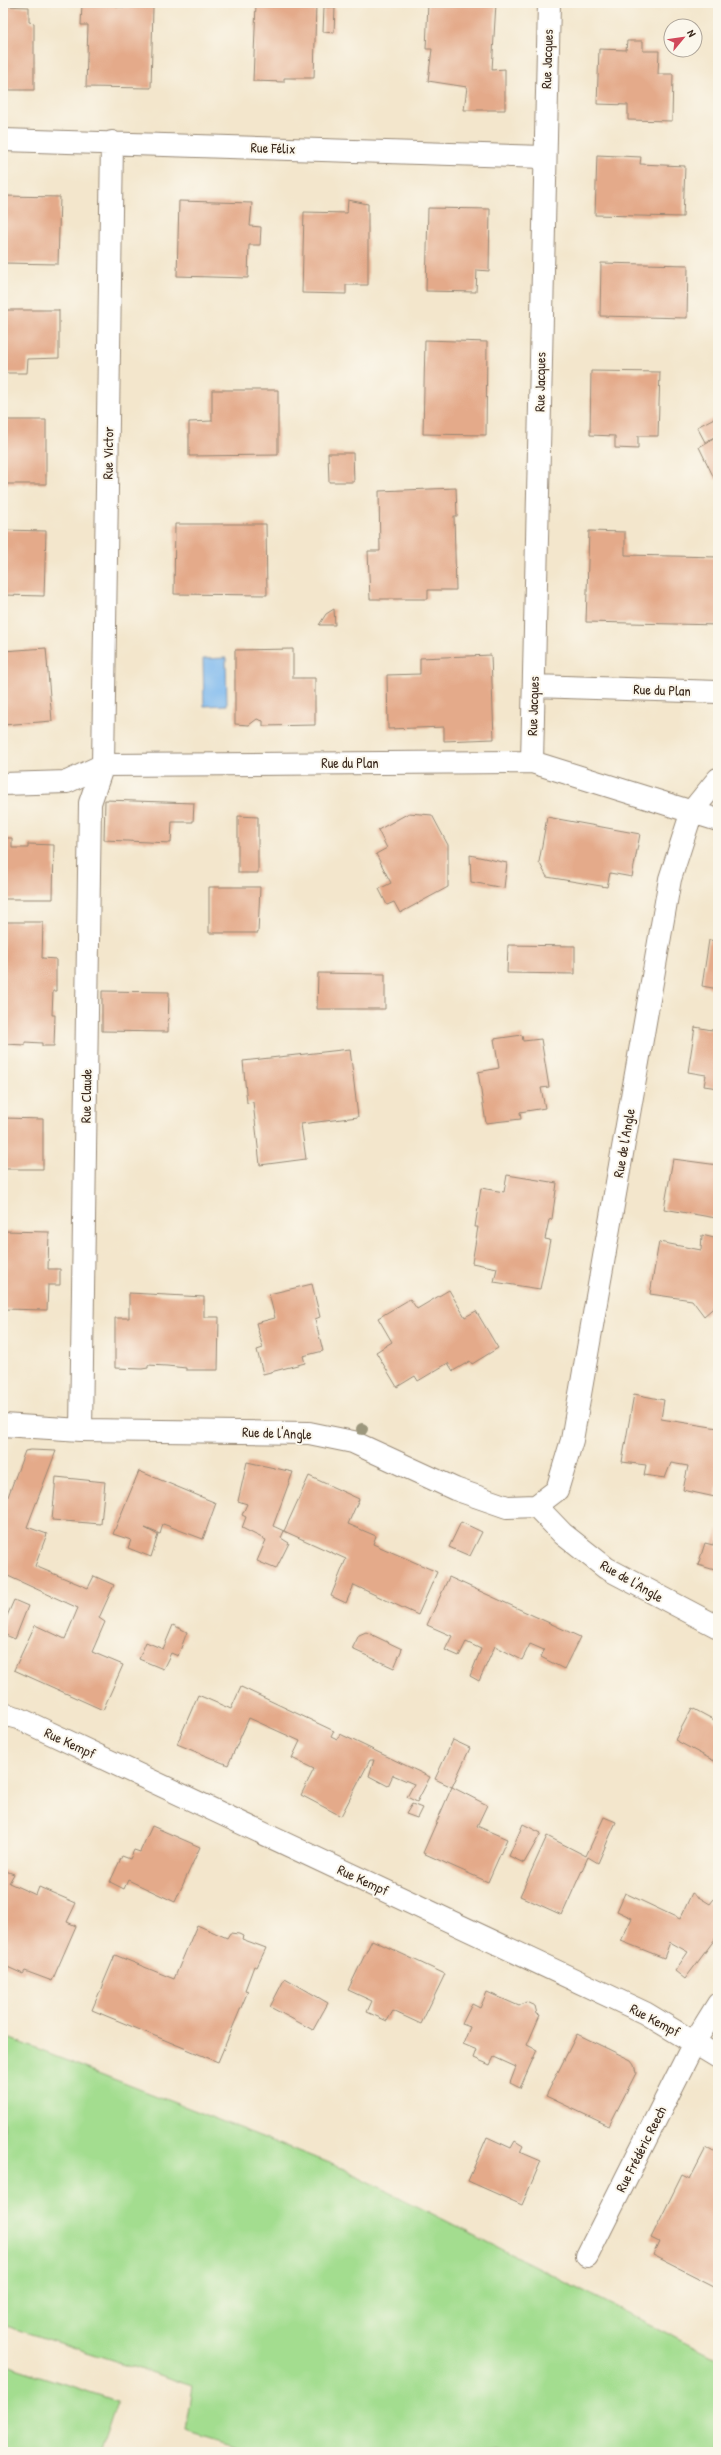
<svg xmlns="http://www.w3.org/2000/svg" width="721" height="2455" font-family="'Patrick Hand',sans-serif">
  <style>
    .green { fill: #a3dd8f; stroke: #6f8456 }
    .water { fill: #7cb8ee; stroke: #5c7186 }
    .building { fill: #e4aa8a }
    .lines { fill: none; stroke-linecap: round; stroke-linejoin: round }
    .minor-casing { stroke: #978875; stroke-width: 24 }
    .minor { stroke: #fff; stroke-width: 22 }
    .tree { fill: #9c977c }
    .labels { text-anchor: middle; stroke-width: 4; stroke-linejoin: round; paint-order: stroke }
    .street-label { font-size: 14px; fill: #3b2a1e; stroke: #fbf7ec }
  </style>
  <rect width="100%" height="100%" fill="#fbf7ec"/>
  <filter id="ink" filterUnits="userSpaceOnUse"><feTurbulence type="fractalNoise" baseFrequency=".025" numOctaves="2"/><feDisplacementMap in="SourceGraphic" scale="8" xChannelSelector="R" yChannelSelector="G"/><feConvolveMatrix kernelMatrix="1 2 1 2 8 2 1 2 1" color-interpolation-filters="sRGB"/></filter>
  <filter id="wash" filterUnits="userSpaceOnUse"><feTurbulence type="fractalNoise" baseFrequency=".012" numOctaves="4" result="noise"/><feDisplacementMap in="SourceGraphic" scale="16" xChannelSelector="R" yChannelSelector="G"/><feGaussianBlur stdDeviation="0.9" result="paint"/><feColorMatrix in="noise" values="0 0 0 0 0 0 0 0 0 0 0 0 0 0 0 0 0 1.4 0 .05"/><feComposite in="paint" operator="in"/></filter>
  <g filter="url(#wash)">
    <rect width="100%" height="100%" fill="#f3e6cc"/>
    <path class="green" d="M3,2036L344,2169L718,2359V2452H254L186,2431L193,2386L3,2325Z
      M3,2364L117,2401L100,2452H3Z"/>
    <path class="water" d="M226,658L227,705L204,706L203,659Z"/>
    <g id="blocks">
      <path class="building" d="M82,3H117V7H153L151,88L86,87L88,25H81Z
        M256,3H316L314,78H284V82L253,81Z
        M428,3H496L492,70L505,69V110H464L467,87L428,81L432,49H426Z
        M3,6L29,7V22L34,23V90H3Z
        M324,7H335L334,33L323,32Z
        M627,41H643V51H659L658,74H673L672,121L628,120V105L597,104L599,49L626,50Z
        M597,155L641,157L640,164L685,166L683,217L595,215Z
        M3,196L60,197L58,264L3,263Z
        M348,200L368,204V285H346V294L302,293L304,212L347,213Z
        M179,201L252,203L250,226L261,227L260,245H249L248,278L177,276Z
        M428,208L490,209L489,271L477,270L476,292L426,291Z
        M601,263L688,265L687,318L600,316Z
        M3,310H59V358L28,359L27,373H3Z
        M425,340L487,342L486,435L423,434Z
        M591,371L660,372L658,436H638V449L615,448V436L590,435Z
        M212,390H278V455L189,456V422L212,421Z
        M718,416V435L705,442L697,427Z
        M3,420H46V484H3Z
        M718,436V478L715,480L699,447Z
        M328,453H353L354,482H329Z
        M456,488L457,516H454L456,590H428V599H370L368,551H380L379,491Z
        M175,524H266L267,595L174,594Z
        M3,530L46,531L44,596L3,595Z
        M589,531L625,532V555L718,557V625L586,622Z
        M334,609L335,625H319L326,614Z
        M46,648L52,721L3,725V651Z
        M293,649V678H315V725L263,726V721L257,719L249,725L235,724V650Z
        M491,655L494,739L444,741V727L388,729L387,675L420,674V658Z
        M105,800L194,803L193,822H172L171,843L104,840Z
        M409,813L432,815L448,845V887L400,913L394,902L387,905L379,889L391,883L376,854L387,848L378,830Z
        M238,816L258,817V873H238Z
        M547,817L640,834L632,877L610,873L607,887L547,877L539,862Z
        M3,838H12V848H28V844L54,845L53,899H3Z
        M470,855L507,863L504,888L471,882Z
        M209,887H260L258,933H209Z
        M3,922H43L42,958L56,959V991H53L52,1015H55L54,1046H42V1043L25,1042V1045L5,1044L3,1041Z
        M709,940L718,941V989L702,986Z
        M508,945L575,946V974L507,973Z
        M318,973L385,974V1009H317Z
        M102,991L169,992L168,1032L102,1031Z
        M695,1027L718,1031V1088L704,1086L706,1075L688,1072Z
        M522,1035L523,1041L541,1039L549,1087L541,1088L545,1108L520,1112L521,1119L486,1123L478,1072L499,1068L494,1039Z
        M350,1049L358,1117L301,1124L306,1159L260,1165L253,1102L247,1103L243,1061Z
        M3,1118L43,1119V1169H3Z
        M673,1159L718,1165L716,1218L664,1209Z
        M507,1175L557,1183L552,1219L549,1220L545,1239L550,1240L540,1289L494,1282L497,1268L472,1263L478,1227H475L481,1188L504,1192Z
        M3,1231L49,1232L48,1269H60V1285H48L47,1310L3,1309Z
        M702,1235L718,1239V1304L704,1316L692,1300L650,1294L659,1242L701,1250Z
        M312,1284L320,1317L315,1319L323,1351L303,1356L305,1363L263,1374L257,1350L263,1348L256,1323L275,1318L269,1294Z
        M449,1290L465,1317L476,1311L498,1348L472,1364L470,1361L453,1371L448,1363L418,1381L415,1376L397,1387L376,1352L392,1342L378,1318L410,1299L417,1309Z
        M129,1293L204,1297V1317H219L218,1370H186V1368L167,1366L148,1365V1368L142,1369L115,1368V1318H129Z
        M634,1394L664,1400L661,1419L718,1428V1482L715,1497L683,1490L688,1466L671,1463L665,1478L644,1475L646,1465L622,1462Z
        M31,1450L56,1451L27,1527L47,1534L35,1566L88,1588L94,1576L114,1585L99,1618L105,1622L92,1652L123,1665L103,1710L14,1670L35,1625L65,1639L78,1608L8,1576L3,1593V1510L25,1451Z
        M247,1462L293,1472L273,1526L284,1531L281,1538L289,1543L276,1569L257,1561L266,1540L242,1528L246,1517L242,1515L247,1504L238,1501Z
        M139,1471L216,1503L203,1539L163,1524L160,1534L145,1528L158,1535L151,1557L128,1548L131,1540L113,1534Z
        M309,1476L359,1499L348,1524L376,1536L373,1544L437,1572L418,1615L354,1585L346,1603L331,1596L346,1559L284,1531Z
        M56,1477L105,1482L101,1524L52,1520Z
        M461,1522L482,1532L470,1556L449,1547Z
        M718,1528V1571L698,1565L705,1543L713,1545Z
        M449,1577L580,1637L564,1669L541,1657L544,1650L530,1644L522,1660L495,1646L479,1681L470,1676L481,1649L466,1642L459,1656L445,1650L452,1636L427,1625Z
        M14,1600L28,1606L15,1639L3,1634V1625Z
        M173,1625L187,1632L178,1656L171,1653L163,1669L139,1659L146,1642L163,1649Z
        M366,1632L402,1649L394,1668L352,1649L359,1635Z
        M241,1687L334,1731L331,1737L337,1740L340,1734L430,1777L417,1802L407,1797L414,1784L393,1775L388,1786L369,1776L374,1760H370L341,1816L301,1795L314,1769L292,1758L300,1741L249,1718L228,1765L177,1744L198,1695L231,1709Z
        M692,1708L718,1722V1763L675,1740Z
        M453,1740L470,1748L452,1787L435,1779Z
        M452,1787L487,1805L477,1826L507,1839L488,1882L423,1853Z
        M412,1804L422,1808L417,1818L406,1814Z
        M604,1817L616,1822L598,1863L588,1857L562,1915L520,1896L547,1836L586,1856Z
        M523,1824L541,1833L524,1863L509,1856Z
        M152,1826L200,1847L175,1902L128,1880L124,1889L110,1882L122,1856L130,1859L134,1850L140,1852Z
        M3,1870L14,1874L9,1883L36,1895L39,1887L76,1903L67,1922L76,1926L52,1981L25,1971L23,1974L3,1965Z
        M625,1893L680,1919L692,1893L710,1904L718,1894V1935L685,1979L675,1971L688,1952L670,1942L664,1958L621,1941L632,1918L617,1911Z
        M197,1925L227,1938L230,1933L239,1934L243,1936L242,1939L266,1948L257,1967L254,1966L245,1990L248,1991L218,2062L92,2010L115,1955L174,1979Z
        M372,1940L445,1974L421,2024L393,2011L387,2021L367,2012L372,2001L348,1990Z
        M285,1978L328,2003L313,2030L270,2007Z
        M487,1992L519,2006L526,2002L535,2006L537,2014L540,2015L527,2045L537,2050L520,2088L510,2083L516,2067L494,2057L490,2065L474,2058L477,2050L463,2044L470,2027L462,2024L472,2004L480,2008Z
        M577,2034L631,2060L634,2064L636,2073L609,2126L546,2096Z
        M487,2137L511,2148L515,2141L523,2146L520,2152L541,2161L522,2205L468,2181Z
        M706,2148L718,2154V2283L716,2287L653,2255L659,2242L651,2238L682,2175L690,2179Z"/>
    </g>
  </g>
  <g filter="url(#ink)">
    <use href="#blocks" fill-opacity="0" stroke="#978875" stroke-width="1"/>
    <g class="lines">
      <defs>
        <path id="minor" d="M3,140L544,157
          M534,686L718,692
          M532,762L549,3
          M3,784L67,782L103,765L532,762L718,820
          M3,1425L81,1430L309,1433L353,1442L455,1489L507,1507L536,1506L557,1490L572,1440L670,879L692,811L718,779
          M81,1430L90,803L103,765L112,142
          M536,1506L563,1534L606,1568L718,1627
          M3,1714L18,1718L645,2013L718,2057
          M587,2256L695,2041L718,2004"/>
      </defs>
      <use href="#minor" class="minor-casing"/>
      <use href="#minor" class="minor"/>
    </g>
    <circle class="tree" cx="362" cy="1429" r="6"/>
  </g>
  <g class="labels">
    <g class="street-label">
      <text transform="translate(547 59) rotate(-88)" y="5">Rue Jacques</text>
      <text transform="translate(273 148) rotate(2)" y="5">Rue Félix</text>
      <text transform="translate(540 382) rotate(-89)" y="5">Rue Jacques</text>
      <text transform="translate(108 453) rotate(-89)" y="5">Rue Victor</text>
      <text transform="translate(662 690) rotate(2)" y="5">Rue du Plan</text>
      <text transform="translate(533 706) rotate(-88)" y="5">Rue Jacques</text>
      <text x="350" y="768">Rue du Plan</text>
      <text transform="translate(86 1096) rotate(-89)" y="5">Rue Claude</text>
      <text transform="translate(624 1143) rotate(-80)" y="5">Rue de l'Angle</text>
      <text transform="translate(277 1433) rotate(2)" y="5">Rue de l'Angle</text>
      <text transform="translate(632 1581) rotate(30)" y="5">Rue de l'Angle</text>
      <text transform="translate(70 1743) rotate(25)" y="5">Rue Kempf</text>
      <text transform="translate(363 1880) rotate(25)" y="5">Rue Kempf</text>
      <text transform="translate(655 2020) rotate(28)" y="5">Rue Kempf</text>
      <text transform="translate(641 2149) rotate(-63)" y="5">Rue Frédéric Reech</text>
    </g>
  </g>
  <rect width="721" height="2455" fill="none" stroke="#fbf7ec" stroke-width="16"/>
  <g transform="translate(683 38) rotate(61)"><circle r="19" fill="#fbf7ec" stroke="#aea59a"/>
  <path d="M0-3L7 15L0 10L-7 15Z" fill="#d1495b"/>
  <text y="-6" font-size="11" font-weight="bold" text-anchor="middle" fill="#3b2a1e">N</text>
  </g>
</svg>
